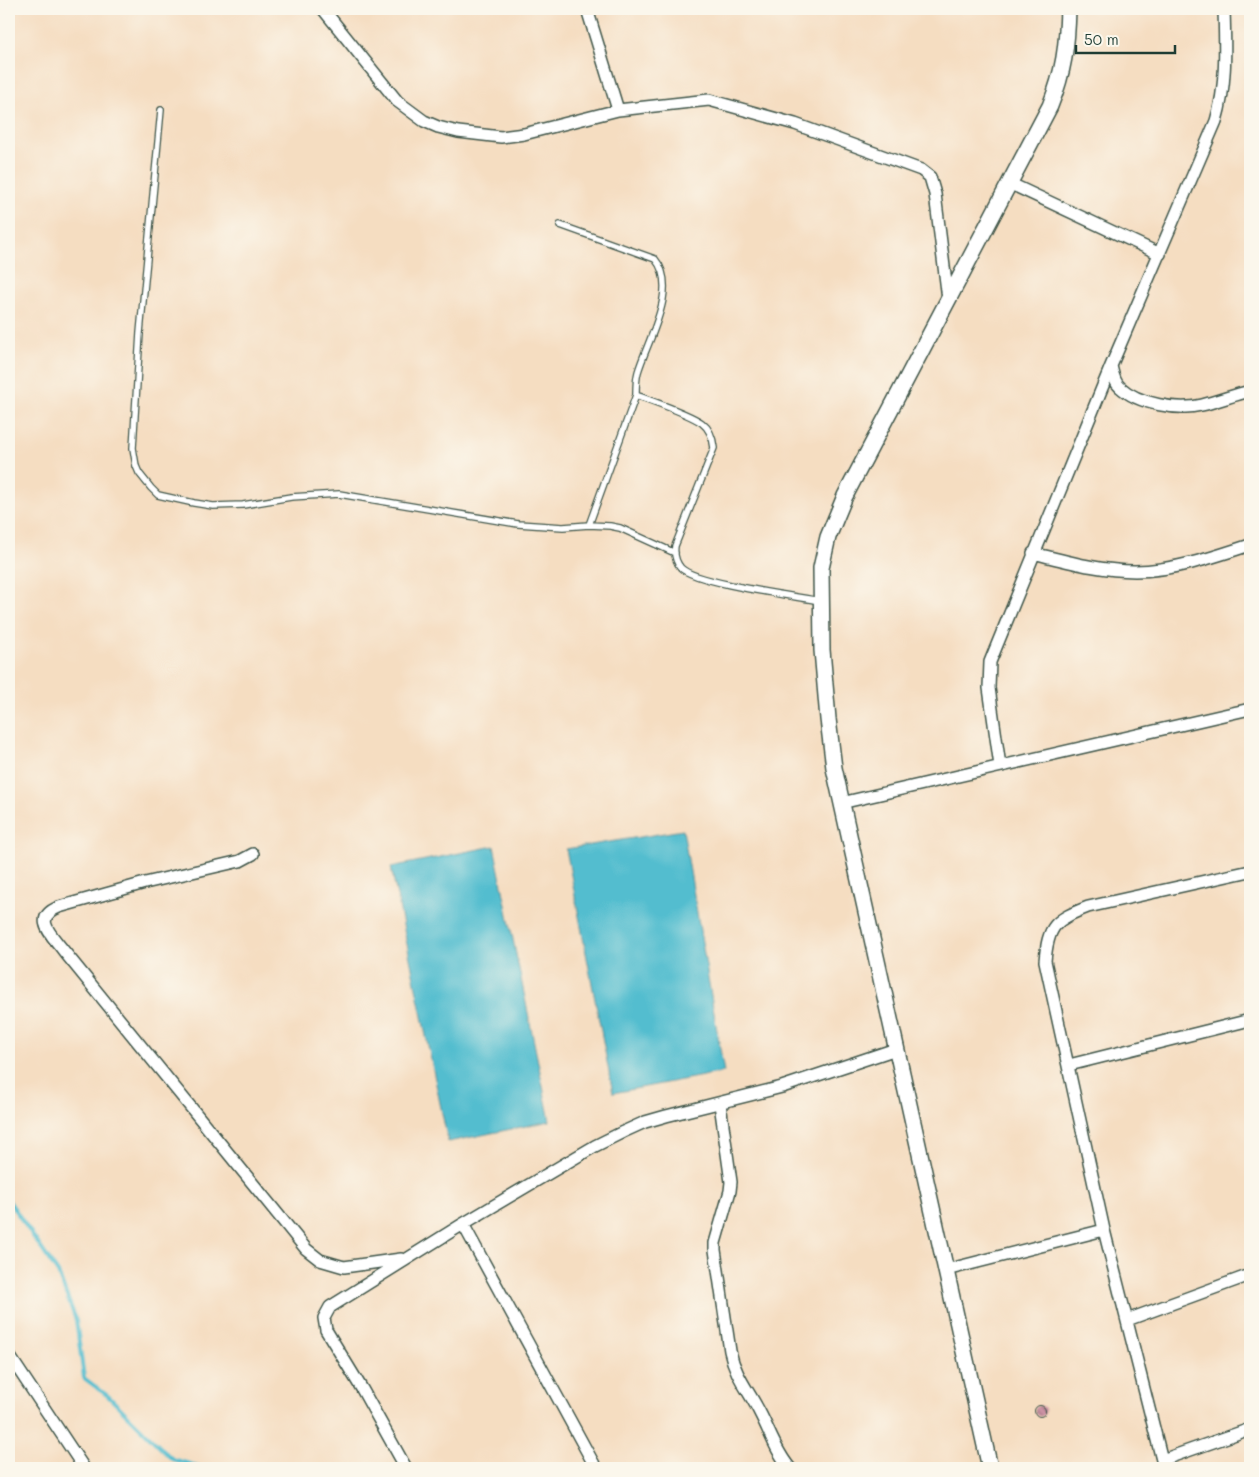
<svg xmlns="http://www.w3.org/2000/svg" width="1259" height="1477" font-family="Mali,sans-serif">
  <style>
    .water { fill: #53bdcf; stroke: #397d82 }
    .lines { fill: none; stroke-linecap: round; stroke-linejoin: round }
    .stream { stroke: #53bdcf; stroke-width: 4 }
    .building { fill: url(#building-back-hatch) }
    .lane-casing { stroke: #3f5549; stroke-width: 8 }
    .street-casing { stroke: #3f5549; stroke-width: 14 }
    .secondary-casing { stroke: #3f5549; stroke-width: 18 }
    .lane { stroke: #fff; stroke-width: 5.5 }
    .street { stroke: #fff; stroke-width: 11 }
    .secondary { stroke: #fff; stroke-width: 15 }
  </style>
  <defs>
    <pattern id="building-back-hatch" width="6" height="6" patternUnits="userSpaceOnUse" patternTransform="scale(1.25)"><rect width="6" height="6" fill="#cc92a4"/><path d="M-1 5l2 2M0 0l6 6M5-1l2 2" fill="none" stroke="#a57886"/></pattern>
  </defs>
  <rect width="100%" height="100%" fill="#fbf7ec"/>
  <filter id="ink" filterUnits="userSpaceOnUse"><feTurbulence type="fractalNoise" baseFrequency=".02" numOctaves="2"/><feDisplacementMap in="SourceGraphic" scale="10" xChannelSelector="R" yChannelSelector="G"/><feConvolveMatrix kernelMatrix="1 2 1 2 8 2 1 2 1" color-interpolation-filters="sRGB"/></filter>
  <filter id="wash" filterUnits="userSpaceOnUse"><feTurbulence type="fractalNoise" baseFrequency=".0096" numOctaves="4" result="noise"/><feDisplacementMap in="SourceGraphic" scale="20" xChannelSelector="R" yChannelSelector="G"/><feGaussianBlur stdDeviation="1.12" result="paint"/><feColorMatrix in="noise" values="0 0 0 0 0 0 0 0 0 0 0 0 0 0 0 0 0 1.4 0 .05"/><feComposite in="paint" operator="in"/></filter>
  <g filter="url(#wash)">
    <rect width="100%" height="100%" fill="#f5ddc1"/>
    <path class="water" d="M683,830L724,1072L613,1093L566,849Z
      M494,846L550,1121L448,1142L391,867Z"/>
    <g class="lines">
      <path class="stream" d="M9,1201L58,1273L76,1320L84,1378L108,1396L172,1459L204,1468"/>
    </g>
    <g id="blocks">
      <path class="building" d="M1034.5 1411a5.5 5.5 0 1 1 11 0a5.5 5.5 0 1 1-11 0Z"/>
    </g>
  </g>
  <g filter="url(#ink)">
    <use href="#blocks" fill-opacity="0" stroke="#3f5549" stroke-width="1"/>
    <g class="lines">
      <defs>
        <path id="lane" d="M161,110L140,333L133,448L136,466L139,473L151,488L158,495L194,503L213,506L243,505L291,497L339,494L518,524L563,527L589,525L610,526L620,528L675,553
          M560,225L655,259C680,288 647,341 638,372C636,379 636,388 636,395L589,525
          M636,395C654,402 688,413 702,423C710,429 713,439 714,448L675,546C674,554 675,561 681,568C696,583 794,596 820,601"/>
        <path id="street" d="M323,9L397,101L424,121L438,127L458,132L501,137L524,134L618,110L709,100L795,124L921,170L930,177L935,194L948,299
          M587,9L618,110
          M1009,183L1160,254
          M1111,366C1113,374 1114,382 1120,387C1138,404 1178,411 1202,405C1218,401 1234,395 1250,391
          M1033,553C1066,561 1100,571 1135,571C1173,571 1214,557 1250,545
          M1000,766L989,688L990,662L1111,366L1216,121C1227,84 1225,47 1224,9
          M841,803L1250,709
          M253,854L240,861L145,883L59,907C32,918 51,934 63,950L306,1249L320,1260L344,1267L401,1259
          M1069,1065L1250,1020
          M720,1104L731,1182L730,1191L715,1243V1250L730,1351C735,1376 749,1391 760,1413C770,1432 776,1452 790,1468
          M463,1224L596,1468
          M946,1270L1104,1230
          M1127,1320L1250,1275
          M9,1355L84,1468
          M1162,1460L1250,1429
          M406,1468L362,1389L326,1330L324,1318L330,1307L463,1224L595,1146L623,1132L645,1122L666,1116L782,1087L896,1049
          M1164,1468L1104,1230L1045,961C1048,925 1055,920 1088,907L1250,871"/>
        <path id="secondary" d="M990,1468L834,768L828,719L822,650L821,568L828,537L845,496L1050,106C1064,71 1067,46 1068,9"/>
      </defs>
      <use href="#lane" class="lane-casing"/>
      <use href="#street" class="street-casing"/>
      <use href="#secondary" class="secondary-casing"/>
      <use href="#lane" class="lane"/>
      <use href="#street" class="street"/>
      <use href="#secondary" class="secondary"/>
    </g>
  </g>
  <rect width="1259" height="1477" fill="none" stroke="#fbf7ec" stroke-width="30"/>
  <path d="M1076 45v8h99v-8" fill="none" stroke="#1f3d34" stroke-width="2.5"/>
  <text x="1084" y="45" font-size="15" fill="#1f3d34" stroke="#fbf7ec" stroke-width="4" paint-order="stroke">50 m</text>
</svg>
